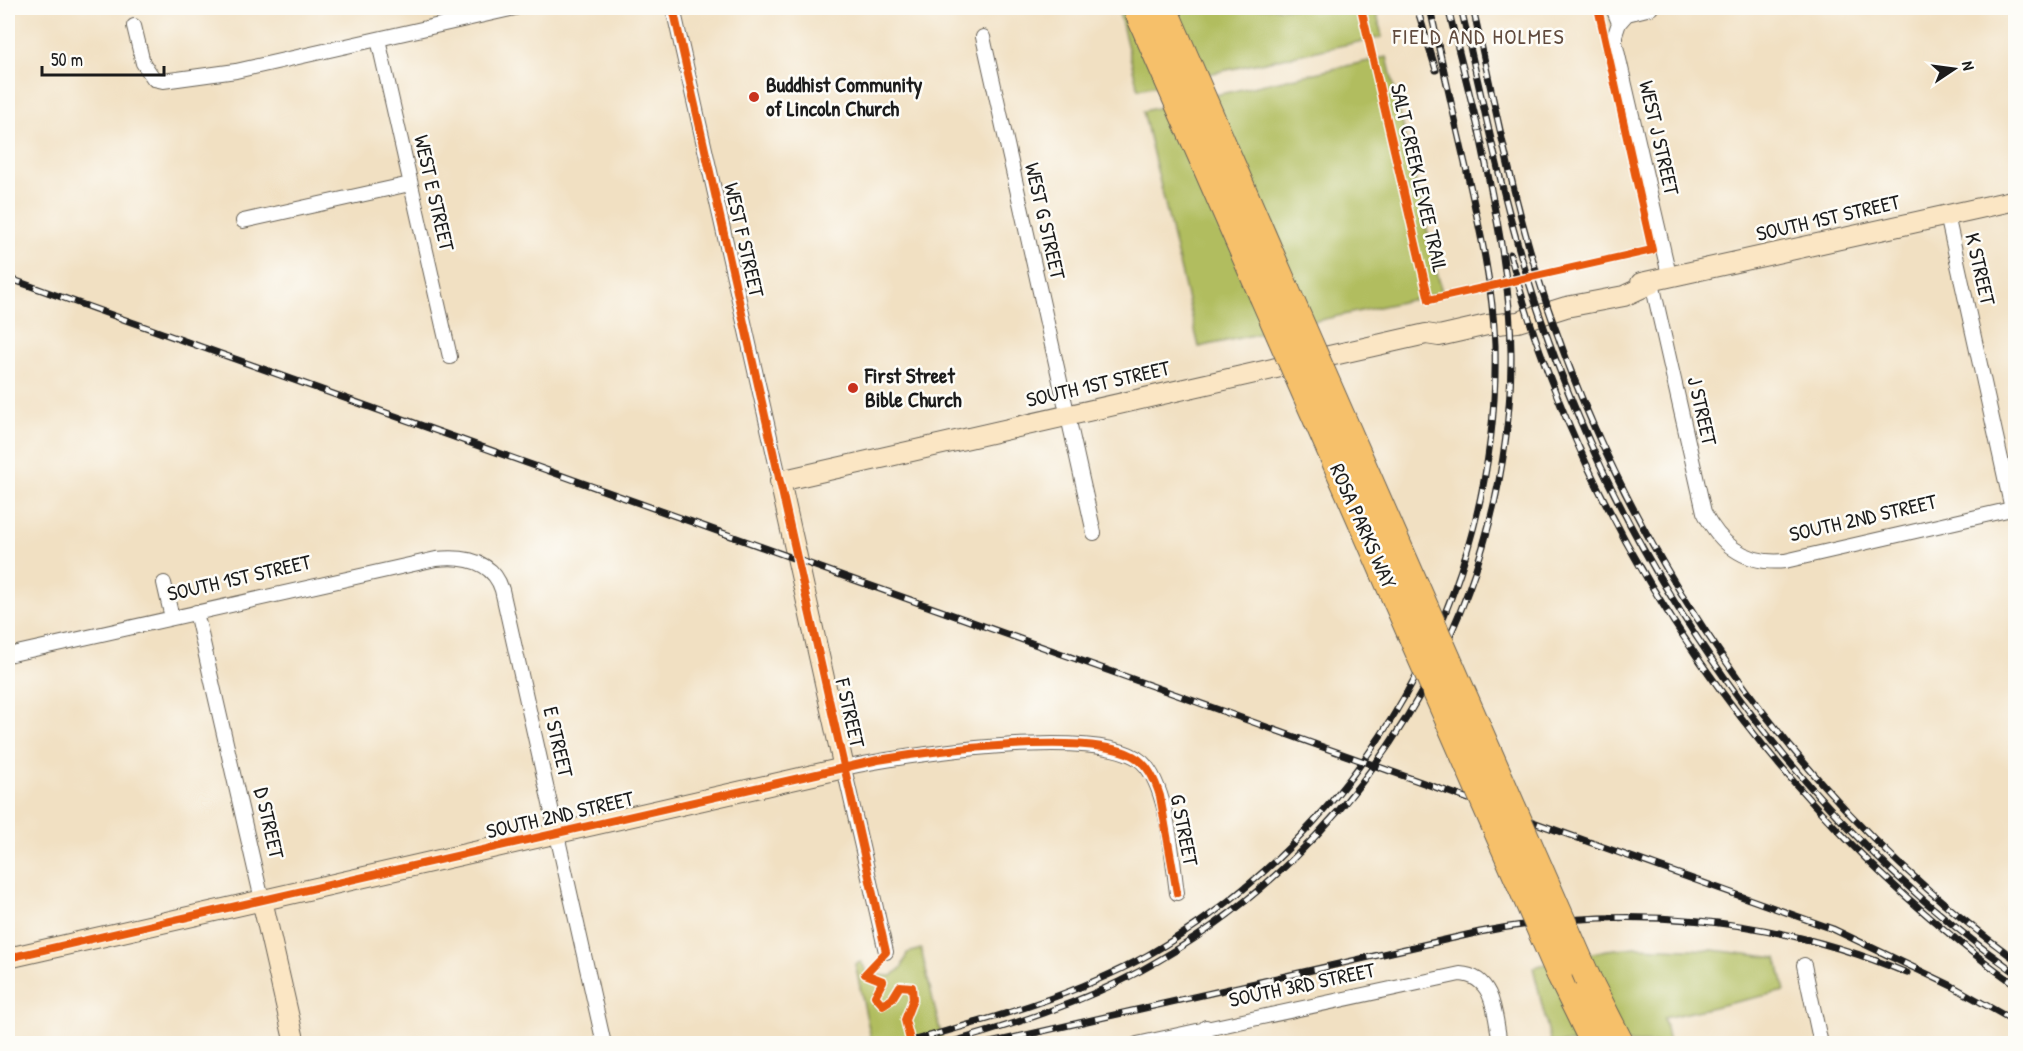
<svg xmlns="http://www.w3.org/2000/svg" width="2023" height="1051" font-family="'Patrick Hand',sans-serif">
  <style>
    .green { fill: #b1bd5f; stroke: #666c3e; stroke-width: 1.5 }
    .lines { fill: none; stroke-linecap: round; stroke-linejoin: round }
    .street-casing { stroke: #676156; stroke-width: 16 }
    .secondary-casing { stroke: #676156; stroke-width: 22 }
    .highway-casing { stroke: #676156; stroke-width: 28 }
    .street { stroke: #fff; stroke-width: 14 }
    .secondary { stroke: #fbe6c4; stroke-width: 20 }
    .highway { stroke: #f6c06b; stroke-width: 26 }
    .rail-casing { stroke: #1c1c1c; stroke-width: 7 }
    .rail { stroke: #fdfcf7; stroke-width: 4.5; stroke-dasharray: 14; stroke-linecap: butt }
    .highway-bridge-casing { stroke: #676156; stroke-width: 28; stroke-linecap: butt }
    .highway-bridge { stroke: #f6c06b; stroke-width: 26 }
    .cycleway-casing { stroke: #fdfcf7; stroke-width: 11 }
    .cycleway { stroke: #e8590c; stroke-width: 8 }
    .poi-dot { fill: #c8321e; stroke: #fdfcf7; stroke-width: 2 }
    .labels { text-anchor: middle; stroke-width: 5; stroke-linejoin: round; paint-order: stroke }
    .poi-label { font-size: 21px; font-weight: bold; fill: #1c1c1c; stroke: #fdfcf7; text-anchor: start }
    .street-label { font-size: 21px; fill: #1c1c1c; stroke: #fdfcf7 }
    .neighbourhood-label { font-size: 22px; letter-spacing: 1.5px; fill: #614b3e; stroke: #fdfcf7 }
  </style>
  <rect width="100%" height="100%" fill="#fdfcf7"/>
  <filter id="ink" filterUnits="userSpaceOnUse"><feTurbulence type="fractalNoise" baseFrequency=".0167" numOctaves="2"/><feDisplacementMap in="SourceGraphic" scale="12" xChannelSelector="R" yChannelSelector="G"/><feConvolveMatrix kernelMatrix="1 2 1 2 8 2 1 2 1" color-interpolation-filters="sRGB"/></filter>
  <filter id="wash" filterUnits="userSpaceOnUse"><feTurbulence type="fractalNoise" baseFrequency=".008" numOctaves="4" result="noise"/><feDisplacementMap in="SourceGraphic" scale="24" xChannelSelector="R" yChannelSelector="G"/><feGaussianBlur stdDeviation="1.35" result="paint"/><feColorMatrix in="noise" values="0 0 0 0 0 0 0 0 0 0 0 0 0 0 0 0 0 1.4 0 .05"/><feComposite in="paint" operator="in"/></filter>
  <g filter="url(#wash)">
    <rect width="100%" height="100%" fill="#f1e0c2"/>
    <path class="green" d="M1118,8H1376L1382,37L1138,89Z
      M1387,57L1442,293L1199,347L1143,111Z
      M1636,947L1713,950L1777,958L1785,991L1664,1018L1669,1043H1551L1533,967L1606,950Z
      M921,949L943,1043H872L855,964L861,962L869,975L892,976L902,967L907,953Z"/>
  </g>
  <g filter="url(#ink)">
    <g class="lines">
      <defs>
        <path id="street" d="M673,8L780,481
          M1613,8L1619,23L1615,35V42L1670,279
          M1619,23L1627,14L1651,8
          M134,26L143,63L154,79L163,81L236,71L515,8
          M983,37L1094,533
          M378,39L450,357
          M1947,215L2012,509
          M243,221L410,184
          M1652,283L1704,512C1721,546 1747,565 1785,561L2016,508
          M164,583L172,618
          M196,612L262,900
          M8,655L436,559C464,556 493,560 502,590L604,1044
          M886,952L844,768C898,756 1101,724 1142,762C1168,786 1172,858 1177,893
          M1804,965L1821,1044
          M1206,1027L1210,1044
          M1137,1044L1460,974C1495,976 1495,1016 1500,1044"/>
        <path id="secondary" d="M1641,283L2016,200
          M262,900L295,1044
          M8,958L844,768L780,481L1426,334L1439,336L1487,325L1518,322L1566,307L1624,296L1652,283"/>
        <path id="highway" d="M1136,8L1262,295
          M1164,8L1286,289
          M1559,973L1594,1044
          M1588,979L1621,1044"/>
      </defs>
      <use href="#street" class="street-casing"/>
      <use href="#secondary" class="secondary-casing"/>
      <use href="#highway" class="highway-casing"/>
      <use href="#street" class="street"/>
      <use href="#secondary" class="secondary"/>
      <use href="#highway" class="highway"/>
      <defs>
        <path id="rail" d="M1417,8L1436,70
          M1448,8L1481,140
          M1461,8C1485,110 1505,214 1539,313C1626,571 1793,815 2016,973
          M1473,8C1497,114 1517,222 1554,325C1640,572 1802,805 2016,960
          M1510,254C1585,540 1775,813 2016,985
          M8,278L1833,929L1952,986L2016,1022
          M901,1044C986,1020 1070,998 1148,955C1363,833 1501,592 1495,345C1493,287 1480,229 1467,172C1454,117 1442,62 1430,8
          M945,1044C1012,1025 1079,1004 1140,971C1361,852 1508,614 1511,362C1512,284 1495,208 1479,131
          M986,1044L1480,932C1623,904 1772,916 1907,973"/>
      </defs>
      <use href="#rail" class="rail-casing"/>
      <use href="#rail" class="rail"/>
      <defs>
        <path id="highway-bridge" d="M1286,289L1588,979
          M1262,295L1559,973"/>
      </defs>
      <use href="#highway-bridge" class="highway-bridge-casing"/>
      <use href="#highway-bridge" class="highway-bridge"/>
      <defs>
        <path id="cycleway" d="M673,8L886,952L865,974L883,981L875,996L883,1005L892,999L900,986L912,987L913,999L905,1020L911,1044
          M1361,8L1429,300L1652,250L1598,8
          M8,958L878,760C931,751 1088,731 1133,756C1148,764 1155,780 1160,796L1177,893"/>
      </defs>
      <use href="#cycleway" class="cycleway-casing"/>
      <use href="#cycleway" class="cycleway"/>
    </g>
  </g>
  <g class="poi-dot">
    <circle cx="754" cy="97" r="6"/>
    <circle cx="853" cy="388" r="6"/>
  </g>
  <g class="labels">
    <g class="poi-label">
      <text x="766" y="92">Buddhist Community<tspan x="766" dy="24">of Lincoln Church</tspan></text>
      <text x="865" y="383">First Street<tspan x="865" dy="24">Bible Church</tspan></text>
    </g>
    <g class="street-label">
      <text transform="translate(1659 138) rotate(77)" y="7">WEST J STREET</text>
      <text transform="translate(1419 178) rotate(77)" y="7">SALT CREEK LEVEE TRAIL</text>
      <text transform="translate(434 193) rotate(77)" y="7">WEST E STREET</text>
      <text transform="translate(1828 218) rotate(-13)" y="7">SOUTH 1ST STREET</text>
      <text transform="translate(1045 221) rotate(77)" y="7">WEST G STREET</text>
      <text transform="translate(744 240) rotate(77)" y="7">WEST F STREET</text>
      <text transform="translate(1980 269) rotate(77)" y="7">K STREET</text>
      <text transform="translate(1098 384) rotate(-13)" y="7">SOUTH 1ST STREET</text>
      <text transform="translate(1702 411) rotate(77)" y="7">J STREET</text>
      <text transform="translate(1863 518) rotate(-13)" y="7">SOUTH 2ND STREET</text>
      <text transform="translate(1363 526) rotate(66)" y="7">ROSA PARKS WAY</text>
      <text transform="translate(239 578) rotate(-13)" y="7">SOUTH 1ST STREET</text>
      <text transform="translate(850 713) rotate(77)" y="7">F STREET</text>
      <text transform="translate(558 742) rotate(77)" y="7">E STREET</text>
      <text transform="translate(560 815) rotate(-13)" y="7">SOUTH 2ND STREET</text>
      <text transform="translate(269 823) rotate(77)" y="7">D STREET</text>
      <text transform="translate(1184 830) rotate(79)" y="7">G STREET</text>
      <text transform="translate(1302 985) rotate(-12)" y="7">SOUTH 3RD STREET</text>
    </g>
    <g class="neighbourhood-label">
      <text x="1479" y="44">FIELD AND HOLMES</text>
    </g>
  </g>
  <rect width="2023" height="1051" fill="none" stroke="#fdfcf7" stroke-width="30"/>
  <g transform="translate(1954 69) rotate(77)" stroke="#fdfcf7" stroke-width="4.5" paint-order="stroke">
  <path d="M0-4.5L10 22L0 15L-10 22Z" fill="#1c1c1c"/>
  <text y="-9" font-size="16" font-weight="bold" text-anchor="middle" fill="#1c1c1c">N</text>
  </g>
  <path d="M42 66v9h122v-9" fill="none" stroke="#1c1c1c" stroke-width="3"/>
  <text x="51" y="66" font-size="18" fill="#1c1c1c" stroke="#fdfcf7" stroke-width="4.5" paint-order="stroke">50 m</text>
</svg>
